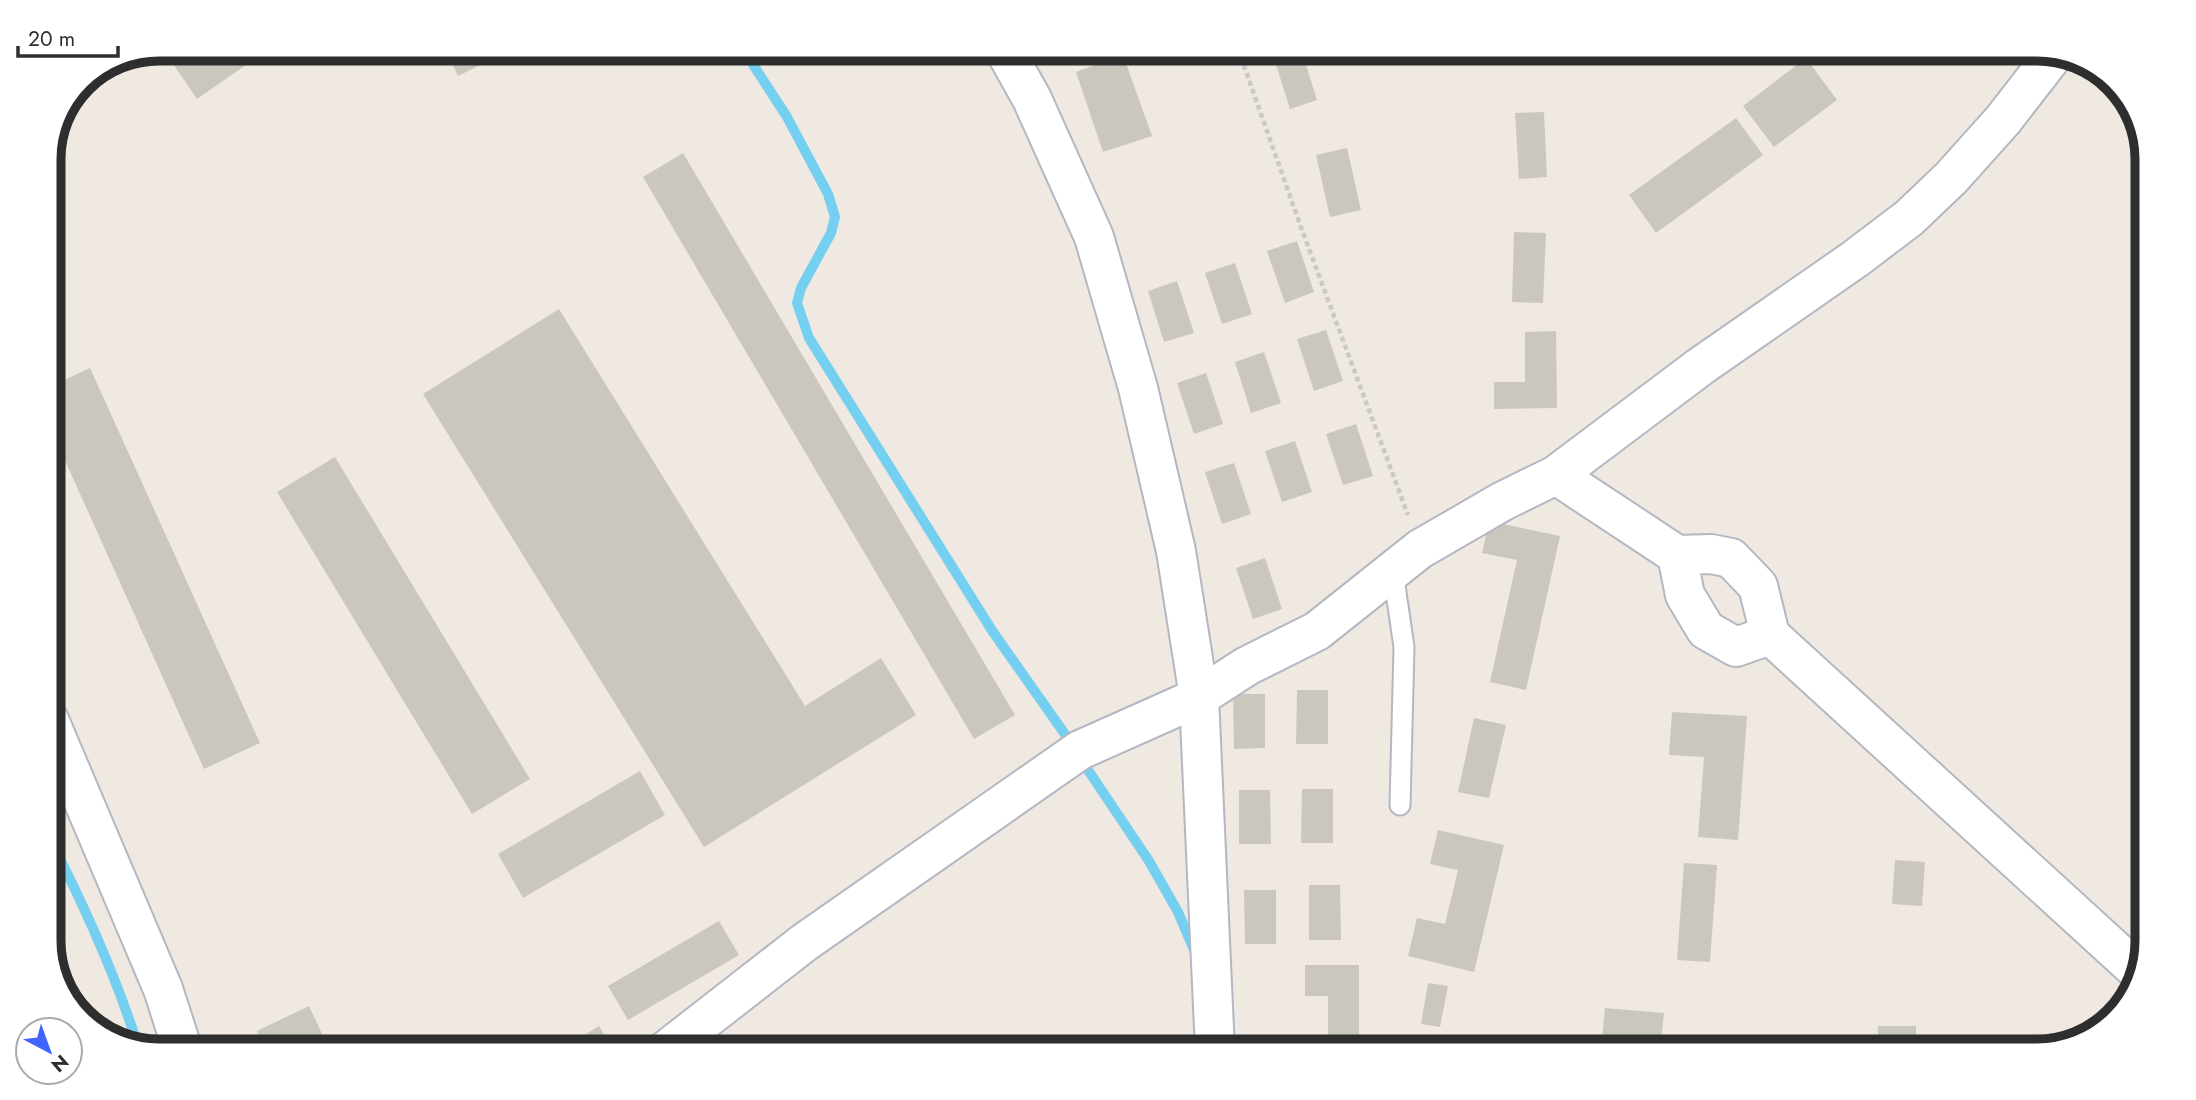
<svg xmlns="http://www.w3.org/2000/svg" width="2196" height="1100" font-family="Jost,sans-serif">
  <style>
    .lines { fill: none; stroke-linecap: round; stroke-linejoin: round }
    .stream { stroke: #75cff0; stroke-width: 10 }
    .building { fill: #cbc7bf }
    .lane-casing { stroke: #b4b7c1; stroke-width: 23 }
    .street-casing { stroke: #b4b7c1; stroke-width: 42 }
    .path { stroke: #c9c9c9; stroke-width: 4.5; stroke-dasharray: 5 3.5; stroke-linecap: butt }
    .lane { stroke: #fff; stroke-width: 19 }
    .street { stroke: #fff; stroke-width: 38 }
    .rim { fill: none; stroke: #2e2e2e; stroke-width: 9 }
  </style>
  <rect width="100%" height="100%" fill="#efe9e1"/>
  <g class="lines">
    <path class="stream" d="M743,49L787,117L828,194L835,217L831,233L801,288L797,303L809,338L993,632L1074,747
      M1086,767L1149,861L1178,912L1194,950
      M49,837C84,905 115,973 138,1046"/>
  </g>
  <path class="building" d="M176,49H269L197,99L167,55Z
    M445,49H513L458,76Z
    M1271,49H1301L1317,100L1290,109Z
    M1123,55L1152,136L1103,152L1076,72Z
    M1806,58L1837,100L1774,147L1743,106Z
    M1544,112L1547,177L1519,179L1515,113Z
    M1736,118L1763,155L1656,233L1629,195Z
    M1347,148L1361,210L1330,217L1316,155Z
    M683,153L1015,715L974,739L643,177Z
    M1514,232L1546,233L1543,303L1512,302Z
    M1297,241L1314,292L1285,303L1267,251Z
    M1235,263L1252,314L1222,324L1205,273Z
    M1177,281L1194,333L1164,342L1148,291Z
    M559,309L805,706L881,658L916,715L704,847L423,394Z
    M1326,330L1343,381L1314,391L1297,339Z
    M1556,331L1557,408L1494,409V382H1525V332Z
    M1264,352L1281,403L1251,413L1235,362Z
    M90,368L260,743L204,769L49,425V387Z
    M1206,373L1223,424L1194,434L1177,383Z
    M1356,424L1373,476L1343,485L1326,434Z
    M1295,441L1312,492L1282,502L1265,451Z
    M335,457L530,779L472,814L277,492Z
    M1234,463L1251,514L1222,524L1205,472Z
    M1489,521L1560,536L1526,690L1490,682L1517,560L1482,553Z
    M1265,558L1282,609L1253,619L1236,568Z
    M1297,690H1328V744H1296Z
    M1233,694H1265V748L1234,749Z
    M1672,712L1747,716L1738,840L1698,837L1704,757L1669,755Z
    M1474,718L1506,725L1489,798L1458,792Z
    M640,771L665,815L523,898L498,854Z
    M1302,789H1333V843H1301Z
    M1239,790H1270L1271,844H1239Z
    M1438,830L1504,845L1474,972L1408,956L1417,918L1445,924L1458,870L1430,864Z
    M1895,860L1925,862L1922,906L1892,904Z
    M1684,863L1717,865L1710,962L1677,960Z
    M1309,885H1340L1341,940H1309Z
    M1244,890H1276V944H1245Z
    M719,921L739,955L628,1020L608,986Z
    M1305,965H1359V1051H1304L1305,1037H1328V996H1305Z
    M1428,983L1448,986L1440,1027L1421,1024Z
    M309,1006L330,1051H266L257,1031Z
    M1605,1008L1664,1013L1660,1051H1601Z
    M599,1026L612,1048L608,1051H559Z
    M1878,1026H1916V1051H1878Z"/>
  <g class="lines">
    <defs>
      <path id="lane" d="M1393,572L1404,647L1400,805"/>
      <path id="street" d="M1004,49L1032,99L1094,237L1138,388L1176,551L1199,697L1215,1051
        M1556,475L1677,555
        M1770,635L1736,647L1706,630L1685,595L1677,555L1711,554L1731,558L1758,586L1770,635L2140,973
        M49,720L163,989L183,1051
        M665,1051L805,942L1080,750L1199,697L1247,666L1317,631L1420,549L1503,501L1556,475L1701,366L1855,259L1909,218L1951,178L2003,120L2055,53"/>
    </defs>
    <use href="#lane" class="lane-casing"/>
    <use href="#street" class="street-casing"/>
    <path class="path" d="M1238,49L1302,230L1408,515"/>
    <use href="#lane" class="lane"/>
    <use href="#street" class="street"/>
  </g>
  <path d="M0 0H2196V1100H0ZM159 61H2037A98 98 0 0 1 2135 159V941A98 98 0 0 1 2037 1039H159A98 98 0 0 1 61 941V159A98 98 0 0 1 159 61Z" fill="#fff" fill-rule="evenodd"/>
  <path class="rim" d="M159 61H2037A98 98 0 0 1 2135 159V941A98 98 0 0 1 2037 1039H159A98 98 0 0 1 61 941V159A98 98 0 0 1 159 61Z"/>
  <g transform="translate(49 1051) rotate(139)"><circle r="33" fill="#ffffff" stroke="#ababab" stroke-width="2"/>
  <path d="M0-5L12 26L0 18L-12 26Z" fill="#4264fb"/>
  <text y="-10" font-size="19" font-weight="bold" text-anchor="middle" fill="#2e2e2e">N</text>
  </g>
  <path d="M18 46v10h100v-10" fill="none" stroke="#2e2e2e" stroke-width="3.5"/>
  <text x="28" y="46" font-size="21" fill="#2e2e2e" stroke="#ffffff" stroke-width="5" paint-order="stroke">20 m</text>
</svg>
